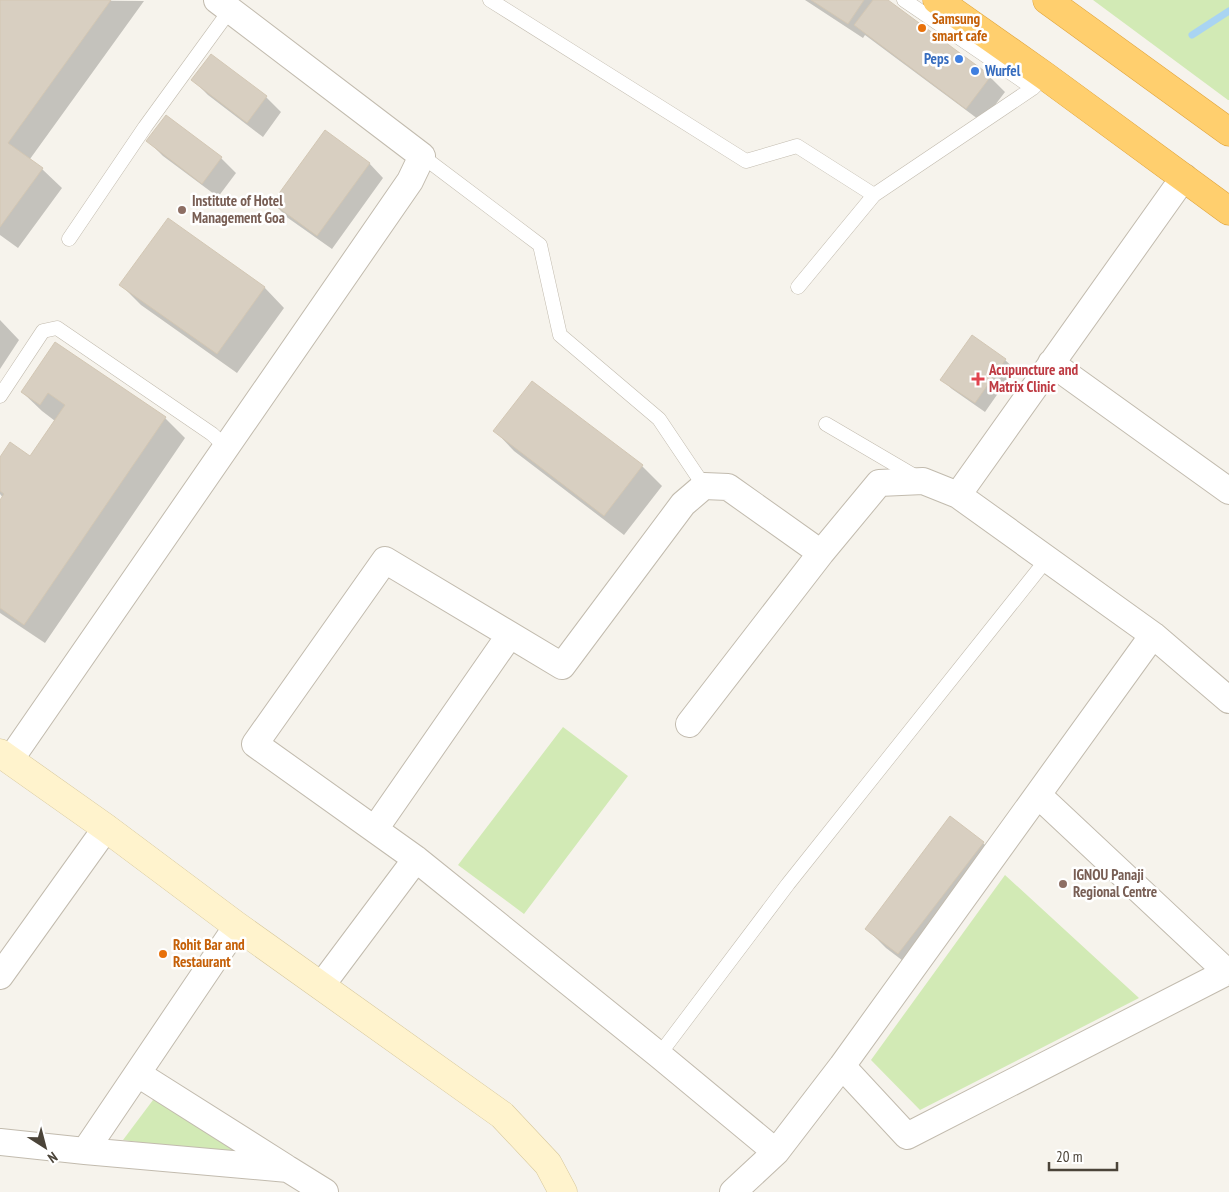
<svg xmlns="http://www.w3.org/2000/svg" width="1229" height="1192" font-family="'PT Sans Narrow',sans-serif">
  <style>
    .green { fill: #d2eab5 }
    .shadow { fill: #0003 }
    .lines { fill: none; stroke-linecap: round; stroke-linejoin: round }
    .stream { stroke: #a9d4f2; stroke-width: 7 }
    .building { fill: #d8cfc1; stroke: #d3c7b4 }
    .lane-casing { stroke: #c2bbae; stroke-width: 15 }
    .street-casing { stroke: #c2bbae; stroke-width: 28 }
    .secondary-casing { stroke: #d6c79b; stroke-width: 29 }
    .highway-casing { stroke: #e0a43c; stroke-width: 29 }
    .lane { stroke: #fff; stroke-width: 14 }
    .street { stroke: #fff; stroke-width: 26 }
    .secondary { stroke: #fff3cd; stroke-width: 28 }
    .highway { stroke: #ffcf6e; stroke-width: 28 }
    .food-dot { fill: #e8710a; stroke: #fff; stroke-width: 2 }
    .shop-dot { fill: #3f7fe0; stroke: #fff; stroke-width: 2 }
    .education-dot { fill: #8d6e63; stroke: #fff; stroke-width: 2 }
    .health-dot { fill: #e0444e; stroke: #fff; stroke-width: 2 }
    .labels { text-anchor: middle; stroke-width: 5; stroke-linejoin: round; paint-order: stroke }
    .food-label { font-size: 15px; font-weight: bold; fill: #c56008; stroke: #fff; text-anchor: start }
    .shop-label { font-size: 15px; font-weight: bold; fill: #366cbe; stroke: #fff; text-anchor: end }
    .education-label { font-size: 15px; font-weight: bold; fill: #785e54; stroke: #fff; text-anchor: start }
    .health-label { font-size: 15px; font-weight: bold; fill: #be3a42; stroke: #fff; text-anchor: start }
  </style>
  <rect width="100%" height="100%" fill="#f6f3ec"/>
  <path class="green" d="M1093,0H1229V100H1228Z
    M563,727L628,776L524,914L458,865Z
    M1005,875L1139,998L920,1110L871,1060Z
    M156,1096L245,1157L123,1140Z"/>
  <path class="shadow" d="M0,0L144,1L30,159L42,169L62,188L18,248L0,235Z
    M805,0H886L990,77L1005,92L982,122L865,35L863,38Z
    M212,56L266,97L281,112L263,137L208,95L193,80Z
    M166,117L221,158L236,173L218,197L163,156L148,141Z
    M369,163L383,178L332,249L288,218L273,203Z
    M168,220L265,288L284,308L237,373L141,305L121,285Z
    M0,320L19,340L0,369Z
    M55,344L165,418L185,438L45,643L0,613V503L3,498L0,494V459L30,458L55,421L42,411L22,392Z
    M1005,360L1015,369L985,412L952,389L942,380Z
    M495,431L642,466L662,486L624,535L514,451Z
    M983,843L1003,863L919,973L886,948L867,929Z"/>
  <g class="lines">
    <path class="stream" d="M1192,35L1229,11"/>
  </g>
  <path class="building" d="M0,0H111L8,143L43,168L0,227Z
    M811,0H864L848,24Z
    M873,0H888L991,76L966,109L854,25Z
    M211,54L267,96L247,123L191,80Z
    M166,115L222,157L202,184L146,141Z
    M325,130L370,163L317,236L272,203Z
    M168,218L265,287L217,354L119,285Z
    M972,335L1006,359L975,403L940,380Z
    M55,342L166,417L24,625L0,608V500L4,494L0,491V457L10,442L30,456L65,405L48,393L40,405L21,392Z
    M532,381L643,465L604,516L493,431Z
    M950,816L984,842L898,954L865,929Z"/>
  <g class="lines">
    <defs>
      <path id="lane" d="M490,0L746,161L797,146L874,195
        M904,0L1033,88
        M422,156L540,245L560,335L659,419L704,486
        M69,239L145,127L230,10
        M798,287L874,195L1033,88L1045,76
        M0,396L43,331L57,328L212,434L226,447
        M826,424L918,478
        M659,1055L788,884L1047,559"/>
      <path id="street" d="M1051,363L1229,491
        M958,495L1184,177
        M689,724L821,553L879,483L923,481L958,495L1153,635L1229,700
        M10,760L410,181L422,156L217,0
        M1038,795L1227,972
        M375,829L509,636
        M0,976L106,828
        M321,986L416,859
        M842,1066L907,1136L1229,971
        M138,1074L285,1167
        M0,1142L85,1151L288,1169L325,1192
        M85,1151L237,926
        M776,1152L659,1055L416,859L255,744L385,560L562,666L683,504L704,486L728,487L821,553
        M733,1192L776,1152L842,1066L1153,635"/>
      <path id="secondary" d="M0,753L106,828L237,926L502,1115L548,1164L563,1192"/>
      <path id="highway" d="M937,0L1045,76L1229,211
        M1047,0L1229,132"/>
    </defs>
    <use href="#lane" class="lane-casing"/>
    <use href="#street" class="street-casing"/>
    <use href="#secondary" class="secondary-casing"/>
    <use href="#highway" class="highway-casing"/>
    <use href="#lane" class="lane"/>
    <use href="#street" class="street"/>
    <use href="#secondary" class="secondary"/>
    <use href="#highway" class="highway"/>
  </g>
  <g class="food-dot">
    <circle cx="922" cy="28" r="5"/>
    <circle cx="163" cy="954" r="5"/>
  </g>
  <g class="shop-dot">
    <circle cx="959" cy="59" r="5"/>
    <circle cx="975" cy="71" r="5"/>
  </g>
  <g class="education-dot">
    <circle cx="182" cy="210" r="5"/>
    <circle cx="1063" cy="884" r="5"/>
  </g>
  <path class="health-dot" d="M975.5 371.5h5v5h5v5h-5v5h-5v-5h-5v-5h5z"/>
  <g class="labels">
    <g class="food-label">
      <text x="932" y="24">Samsung<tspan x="932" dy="17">smart cafe</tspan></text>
      <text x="173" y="950">Rohit Bar and<tspan x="173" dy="17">Restaurant</tspan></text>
    </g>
    <g class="shop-label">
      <text x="949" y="64">Peps</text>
      <text x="985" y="76" text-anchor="start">Wurfel</text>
    </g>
    <g class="education-label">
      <text x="192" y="206">Institute of Hotel<tspan x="192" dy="17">Management Goa</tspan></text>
      <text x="1073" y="880">IGNOU Panaji<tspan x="1073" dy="17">Regional Centre</tspan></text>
    </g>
    <g class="health-label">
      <text x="989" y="375">Acupuncture and<tspan x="989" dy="17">Matrix Clinic</tspan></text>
    </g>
  </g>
  <g transform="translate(45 1147) rotate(144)" stroke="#ffffff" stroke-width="4" paint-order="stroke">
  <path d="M0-4L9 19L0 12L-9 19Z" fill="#4b4439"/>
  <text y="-8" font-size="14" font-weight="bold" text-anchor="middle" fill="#4b4439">N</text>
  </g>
  <path d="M1049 1162v8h68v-8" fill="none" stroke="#4b4439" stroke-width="2.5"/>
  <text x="1056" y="1162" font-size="15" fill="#4b4439" stroke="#ffffff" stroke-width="4" paint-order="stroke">20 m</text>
</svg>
